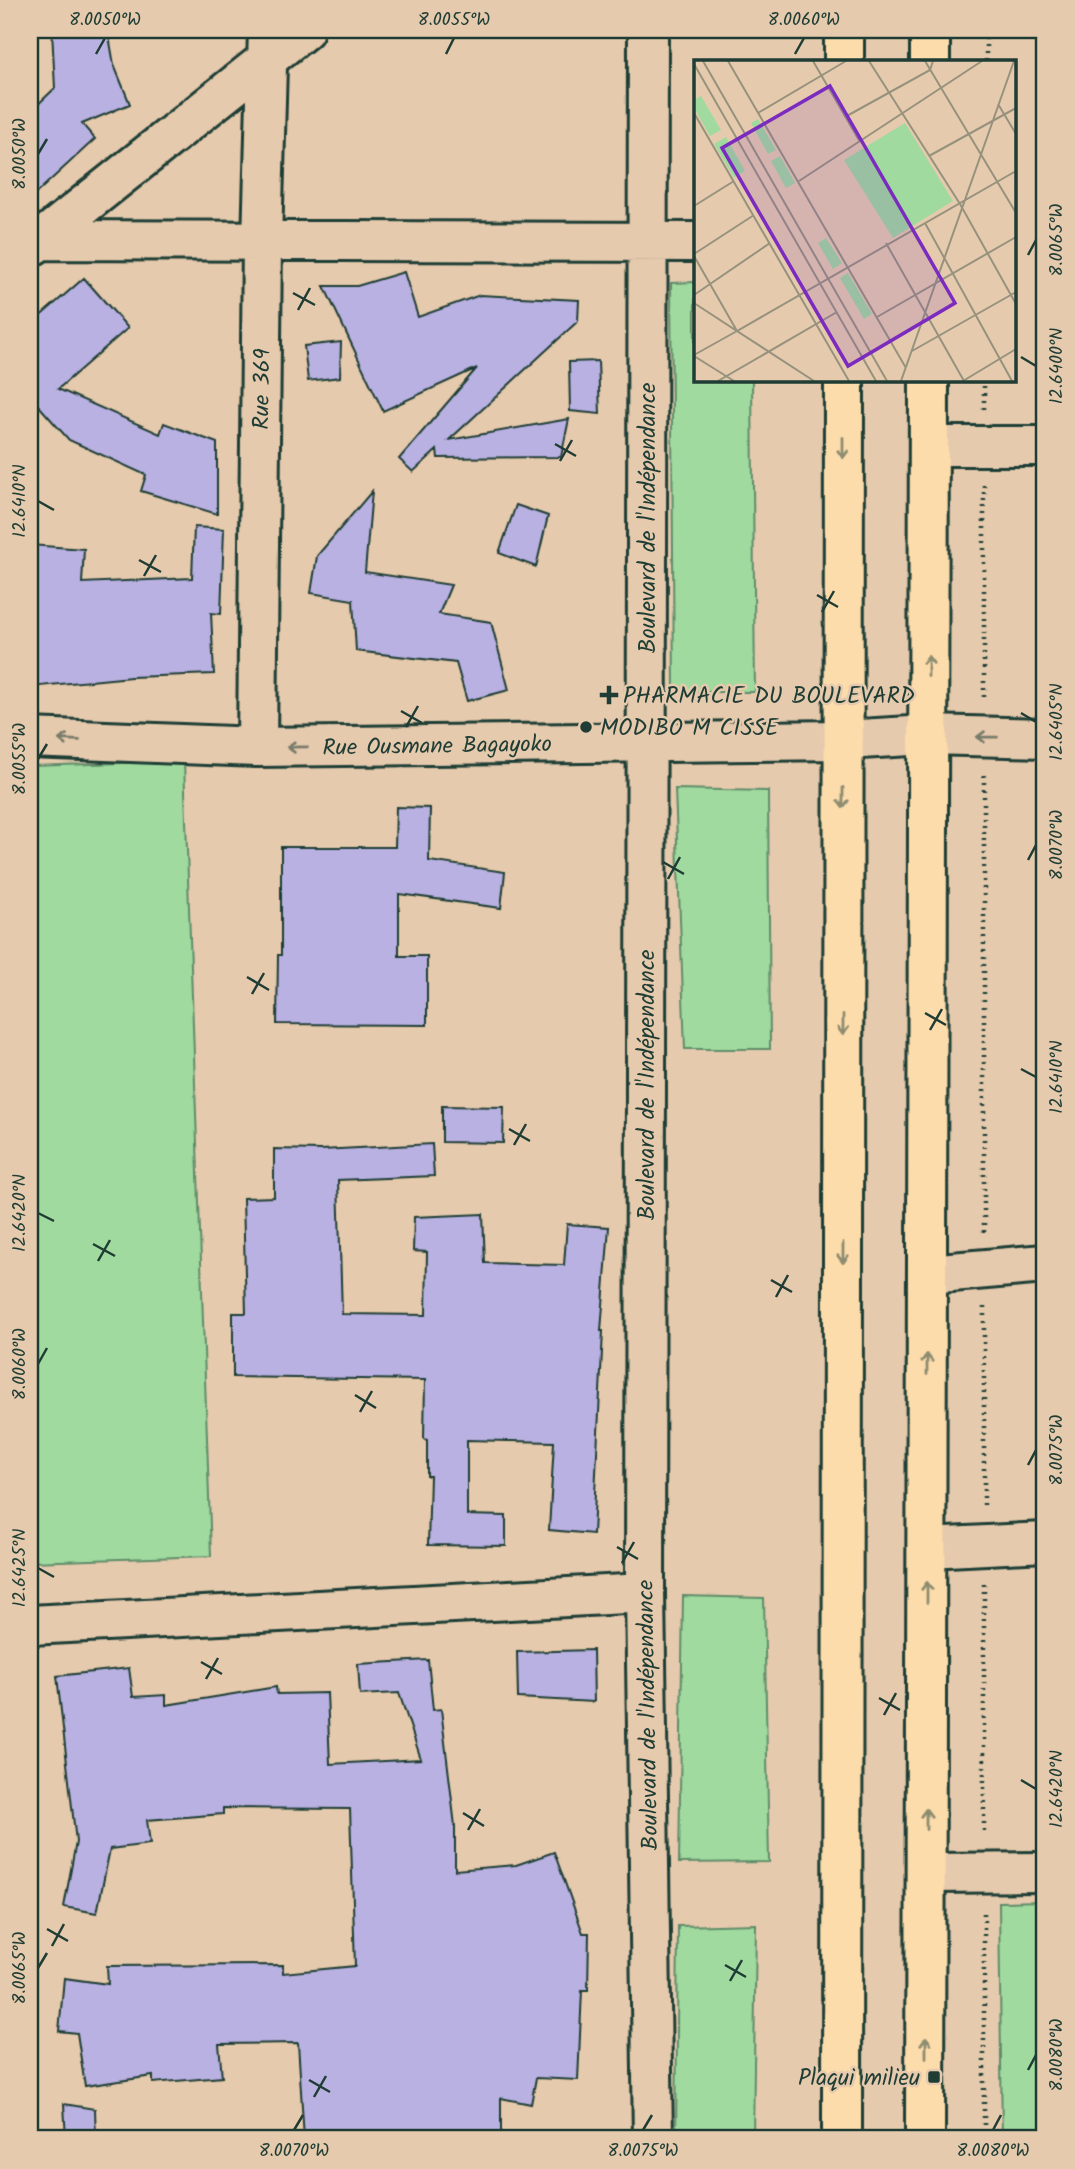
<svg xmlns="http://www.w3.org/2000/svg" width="1075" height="2169" font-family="Kalam,sans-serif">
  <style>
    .green { fill: #a0da9f; stroke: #608c6a; stroke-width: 2 }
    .building { fill: #b9b1e2; stroke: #1f3d34; stroke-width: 2 }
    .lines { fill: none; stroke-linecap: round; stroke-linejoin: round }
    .street-casing { stroke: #1f3d34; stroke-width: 44 }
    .secondary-casing { stroke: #1f3d34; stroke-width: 44 }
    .highway-casing { stroke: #1f3d34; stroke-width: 44 }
    .path { stroke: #1f3d34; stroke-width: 4.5; stroke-dasharray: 2 5; stroke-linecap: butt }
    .street { stroke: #e6caad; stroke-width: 38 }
    .secondary { stroke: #e6caad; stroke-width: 38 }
    .highway { stroke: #fddcac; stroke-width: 38 }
    .oneway { stroke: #8e8c70 }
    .oneway2 { stroke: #797c6a }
    .ticks { fill: none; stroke: #1f3d34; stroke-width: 2.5 }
    .poi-dot { fill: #1f3d34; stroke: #e6caad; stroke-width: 2.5 }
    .labels { text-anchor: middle; stroke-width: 5; stroke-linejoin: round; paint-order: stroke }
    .street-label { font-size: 23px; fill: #1f3d34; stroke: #e6caad }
    .poi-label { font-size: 23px; fill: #1f3d34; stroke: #e6caad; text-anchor: start }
    .inset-road { fill: none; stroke: #96927d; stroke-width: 2 }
    .view { fill: #7b2cbf; fill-opacity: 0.15; stroke: #7b2cbf; stroke-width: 3.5 }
    .inset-edge { fill: none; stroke: #1f3d34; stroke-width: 3.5 }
    .neatline { fill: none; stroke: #1f3d34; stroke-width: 2.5 }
    .ticks-label { font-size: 18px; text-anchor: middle; fill: #1f3d34 }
  </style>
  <rect width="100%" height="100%" fill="#e6caad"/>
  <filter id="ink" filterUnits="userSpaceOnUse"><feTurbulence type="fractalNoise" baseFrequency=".0143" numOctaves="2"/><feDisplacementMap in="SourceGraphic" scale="14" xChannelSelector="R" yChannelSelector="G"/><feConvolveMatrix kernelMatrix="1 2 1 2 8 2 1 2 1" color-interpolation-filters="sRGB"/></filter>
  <g filter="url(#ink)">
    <path class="green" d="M695,282V380H752L755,692H674L671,283Z
      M184,761L211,1556L30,1562V766Z
      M675,789L768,791L770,1049H685Z
      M683,1596L764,1598L769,1862L679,1863Z
      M1045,1901V2139H1002L999,1902Z
      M756,1924L753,2139H676L678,1926Z"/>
    <path class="building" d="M52,30H108L114,65L130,104L82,124L95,139L30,199V112L55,88Z
      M404,272L418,317L480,295L579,300L578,321L449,440L569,419L561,457L438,458L437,450L413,472L399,459L477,368L383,411L324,286H357Z
      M84,278L128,328L58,389L160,434L164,423L217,443V514L141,491L146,475L69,440L39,406L30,414V325Z
      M341,342L340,377L308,381L304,346Z
      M598,361L600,414L570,411L569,362Z
      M372,491L365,572L451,585L439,614L491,622L509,690L467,701L456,663L356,651L353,600L311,593L317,556Z
      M516,505L548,516L536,567L499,553Z
      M194,527L224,529L221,614L211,613L214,674L131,677L30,687V545L84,549L82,583L192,578Z
      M396,807L430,808L429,861L505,872L501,908L399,894V956H427V1025L277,1024L278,955H281V847H395Z
      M442,1106L504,1107L503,1143L442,1142Z
      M432,1144L434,1176L338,1180L342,1314L426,1315L427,1252L413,1251L414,1217L483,1214L485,1263L564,1265L567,1224L609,1227L601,1331H603L593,1534L549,1530L554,1442L467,1440V1515L506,1516V1546L428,1545L430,1476H427V1440L424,1439L425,1380L233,1377V1313H246L243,1198L274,1197V1149L321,1150Z
      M593,1650L594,1702L518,1698L517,1652Z
      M428,1660L433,1710L441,1709L455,1826V1870L516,1865L554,1852L583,1933H589L588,1990H582L578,2080L536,2078L531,2104L501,2098V2137L418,2133V2139H304L298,2043L219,2044L222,2077L153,2083V2076L85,2086L77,2033L59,2031L64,1978L108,1984L107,1966L283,1965V1973L355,1966L350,1809L223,1808V1814L147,1820L150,1844L110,1849L97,1913L64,1907L76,1842L57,1676L129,1668L133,1697L166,1695V1705L276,1687L277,1694L327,1693L330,1764L421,1759L399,1693L360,1695L358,1664Z
      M64,2104L95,2109L96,2139H66Z"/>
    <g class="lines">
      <defs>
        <path id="street" d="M648,30L645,1593L653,2139
          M30,240L695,242
          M34,245L304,30
          M929,446H1045
          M257,747L262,241L268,30
          M928,1274L1045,1264
          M927,1548L1045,1542
          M30,1625L645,1593
          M926,1873L1045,1872"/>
        <path id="secondary" d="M30,738L257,747L843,740L928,735L1045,738"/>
        <path id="highway" d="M844,61V30
          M930,61V30
          M842,2139L844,380
          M925,2139L929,380"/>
      </defs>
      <use href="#street" class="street-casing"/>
      <use href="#secondary" class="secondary-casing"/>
      <use href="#highway" class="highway-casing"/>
      <path class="path" d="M986,61V30
        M984,409V380
        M984,485V700
        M984,1232V775
        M984,1307V1508
        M984,1584V1834
        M984,2139V1909"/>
      <use href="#street" class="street"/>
      <use href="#secondary" class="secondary"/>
      <use href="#highway" class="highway"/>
    </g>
    <defs><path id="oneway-shaft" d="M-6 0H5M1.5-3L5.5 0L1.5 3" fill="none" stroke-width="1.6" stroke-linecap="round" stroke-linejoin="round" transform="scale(1.75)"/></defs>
    <g class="oneway">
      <use href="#oneway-shaft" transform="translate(843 448) rotate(90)"/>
      <use href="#oneway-shaft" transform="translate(928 666) rotate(-90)"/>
      <use href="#oneway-shaft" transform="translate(843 798) rotate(90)"/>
      <use href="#oneway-shaft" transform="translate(843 1025) rotate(90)"/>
      <use href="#oneway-shaft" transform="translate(843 1253) rotate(90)"/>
      <use href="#oneway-shaft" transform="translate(927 1364) rotate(-90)"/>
      <use href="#oneway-shaft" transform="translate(927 1592) rotate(-90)"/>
      <use href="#oneway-shaft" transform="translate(926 1819) rotate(-90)"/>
      <use href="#oneway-shaft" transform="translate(926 2047) rotate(-90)"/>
    </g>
    <g class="oneway2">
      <use href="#oneway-shaft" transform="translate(987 737) rotate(-179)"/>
      <use href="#oneway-shaft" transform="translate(69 740) rotate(-178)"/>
      <use href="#oneway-shaft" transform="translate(297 747) rotate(179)"/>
    </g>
  </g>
  <path class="ticks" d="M96,54L105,38M446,54L454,38M795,54L804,38M38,154L47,139M1028,255L1036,240M293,293L315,305M298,310L310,288M1021,357L1036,366M555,444L576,456M560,461L572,440M38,501L54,510M139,560L161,572M144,576L156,555M817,595L838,607M822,612L834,591M401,711L422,723M1021,713L1036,722M406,727L418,706M38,759L47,744M1028,860L1036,845M663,862L684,874M668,879L680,857M247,977L269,990M252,994L264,973M925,1013L946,1025M930,1030L942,1009M1021,1069L1036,1077M509,1129L530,1141M514,1145L526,1124M38,1213L54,1221M93,1244L115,1256M98,1261L110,1240M771,1280L792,1292M776,1297L788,1275M38,1364L47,1348M355,1395L376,1408M360,1412L372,1391M1028,1465L1036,1450M617,1547L638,1559M622,1563L634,1542M38,1568L54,1577M201,1662L222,1674M206,1679L218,1658M879,1698L900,1710M884,1715L896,1693M1021,1780L1036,1789M463,1813L484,1826M468,1830L480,1809M47,1929L68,1941M52,1946L64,1924M725,1965L746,1977M38,1968L47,1953M730,1981L742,1960M1028,2070L1036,2055M309,2080L330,2092M314,2097L326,2076M294,2130L303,2115M643,2130L652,2115M993,2130L1001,2115"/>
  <g class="poi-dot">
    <path d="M605.5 684.5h7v7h7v7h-7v7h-7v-7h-7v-7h7z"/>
    <circle cx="586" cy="727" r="7"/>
    <rect x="927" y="2070" width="14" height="14" rx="3.5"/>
  </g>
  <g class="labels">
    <g class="street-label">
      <text transform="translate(261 389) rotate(-89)" y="8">Rue 369</text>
      <text transform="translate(647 518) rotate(-90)" y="8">Boulevard de l'Indépendance</text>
      <text transform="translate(437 745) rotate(-1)" y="8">Rue Ousmane Bagayoko</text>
      <text transform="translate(646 1085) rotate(-90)" y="8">Boulevard de l'Indépendance</text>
      <text transform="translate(647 1715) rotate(-91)" y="8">Boulevard de l'Indépendance</text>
    </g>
    <g class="poi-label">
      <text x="623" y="703">PHARMACIE DU BOULEVARD</text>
      <text x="600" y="735">MODIBO M CISSE</text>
      <text x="920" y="2085" text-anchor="end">Plaqui milieu</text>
    </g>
  </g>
  <g transform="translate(694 60)">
    <rect width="322" height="322" fill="#e6caad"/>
    <path d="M7,36L27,70L16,76L0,48V40ZM64,59L82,90L74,94L57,63ZM211,63L259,141L199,178L150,100ZM32,77L51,111L40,118L20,84ZM86,96L101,123L92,128L77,101ZM132,178L148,203L139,209L124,183ZM154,213L178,254L170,259L146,218Z" fill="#a0da9f"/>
    <path class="inset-road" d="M9,1L193,321M34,1L212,308M119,1L166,82M175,1L266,144L322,244M231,1L322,153M0,4L182,321M304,44L322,74M0,53L155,321M64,53L152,1M151,57L236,10L239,1M235,96L322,48M105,121L288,1M0,146L40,121M231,163L318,321M192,183L270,321M0,194L60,155M0,196L43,271L120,321M0,235L76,183M0,243L43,271L322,111M183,257L322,177M218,291L322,232M0,295L43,271M0,296L40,321M24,321L143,252M207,321L320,1M269,321L322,289"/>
    <path class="view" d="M136,26L261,243L154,306L28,88Z"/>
    <rect width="322" height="322" class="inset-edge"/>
  </g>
  <rect width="1075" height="2169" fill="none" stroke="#e6caad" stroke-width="77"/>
  <rect x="38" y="38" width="998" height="2092" class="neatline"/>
  <g class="ticks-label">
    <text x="105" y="25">8.0050°W</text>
    <text x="454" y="25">8.0055°W</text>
    <text x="804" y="25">8.0060°W</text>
    <text transform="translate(19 154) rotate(-90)" y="6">8.0050°W</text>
    <text transform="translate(1056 240) rotate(-90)" y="6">8.0065°W</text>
    <text transform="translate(1056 366) rotate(-90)" y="6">12.6400°N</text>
    <text transform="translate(19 501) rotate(-90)" y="6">12.6410°N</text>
    <text transform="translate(1056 722) rotate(-90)" y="6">12.6405°N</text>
    <text transform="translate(19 759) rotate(-90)" y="6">8.0055°W</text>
    <text transform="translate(1056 845) rotate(-90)" y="6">8.0070°W</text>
    <text transform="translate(1056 1077) rotate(-90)" y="6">12.6410°N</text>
    <text transform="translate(19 1213) rotate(-90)" y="6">12.6420°N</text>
    <text transform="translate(19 1364) rotate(-90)" y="6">8.0060°W</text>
    <text transform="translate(1056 1450) rotate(-90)" y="6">8.0075°W</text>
    <text transform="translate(19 1568) rotate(-90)" y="6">12.6425°N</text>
    <text transform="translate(1056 1789) rotate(-90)" y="6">12.6420°N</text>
    <text transform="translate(19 1968) rotate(-90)" y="6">8.0065°W</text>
    <text transform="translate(1056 2055) rotate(-90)" y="6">8.0080°W</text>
    <text x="294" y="2156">8.0070°W</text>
    <text x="643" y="2156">8.0075°W</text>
    <text x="993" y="2156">8.0080°W</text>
  </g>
</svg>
